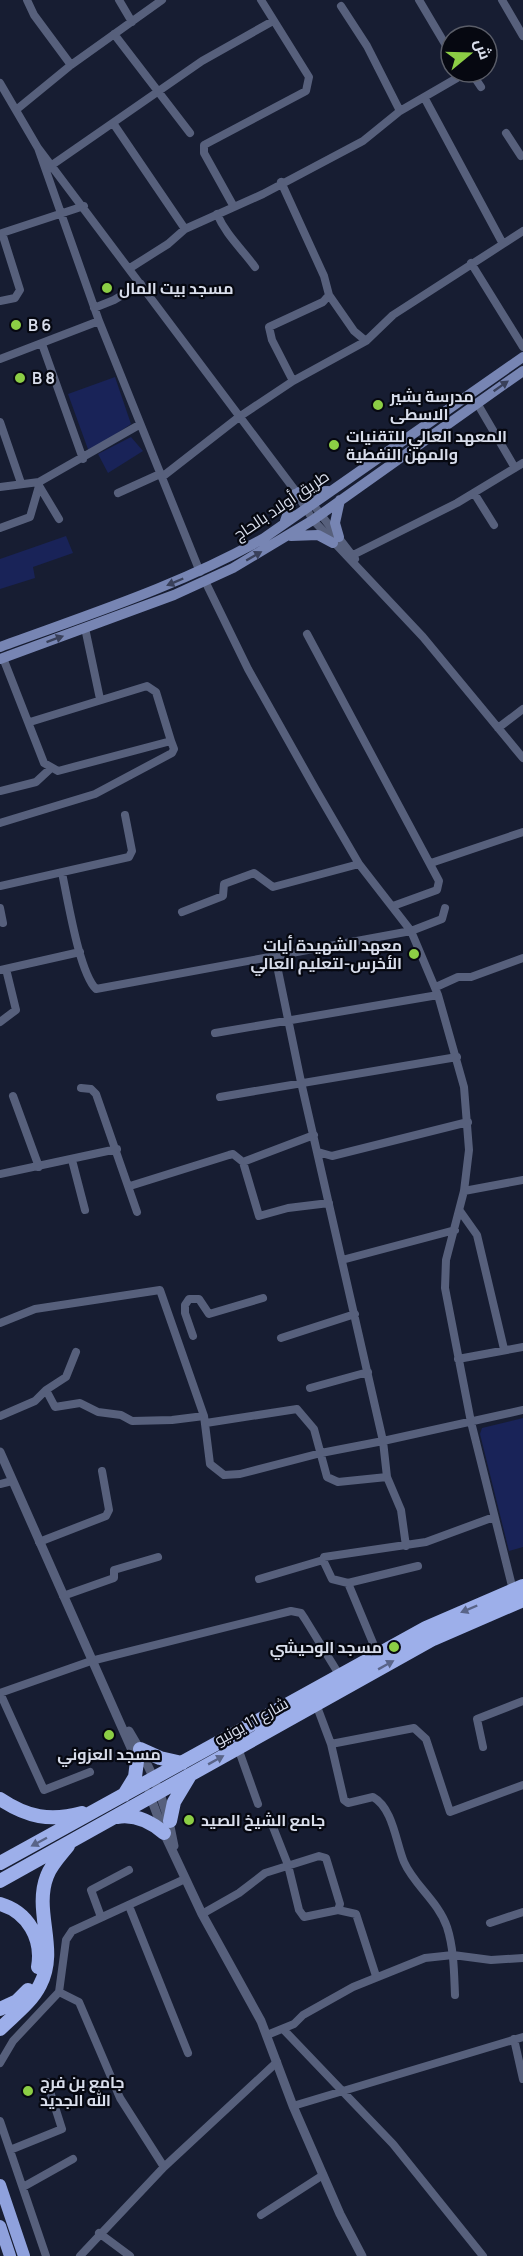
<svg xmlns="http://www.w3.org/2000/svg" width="523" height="2256" font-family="Manrope,Cairo,sans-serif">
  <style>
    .green { fill: #192358 }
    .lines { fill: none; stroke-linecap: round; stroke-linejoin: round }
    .minor { stroke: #57607c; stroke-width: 8 }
    .tertiary { stroke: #57607c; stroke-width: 9 }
    .secondary { stroke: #7785b3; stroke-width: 10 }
    .primary { stroke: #8fa1dd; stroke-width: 12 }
    .trunk { stroke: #9dafea; stroke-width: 14 }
    .oneway { fill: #39405a }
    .oneway2 { fill: #596488 }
    .poi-dot { fill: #8cce45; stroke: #060811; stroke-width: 2 }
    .labels { text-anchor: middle; stroke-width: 4.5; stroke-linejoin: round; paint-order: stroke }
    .poi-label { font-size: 16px; font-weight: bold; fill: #d8ddeb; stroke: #060811; text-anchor: start }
    .street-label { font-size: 16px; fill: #d8ddeb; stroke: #060811 }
  </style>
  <rect width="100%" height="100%" fill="#171d32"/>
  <path class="green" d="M115,377L131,424L89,452L68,394Z
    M131,437L143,451L108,473L98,454Z
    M66,536L73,553L33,567L35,578L0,589V559Z
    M523,1418V1547L509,1551L480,1434L482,1428Z"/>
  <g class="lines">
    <path class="minor" d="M27,0L34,15L71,65
      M119,0L132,22
      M419,0L451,54
      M502,0L523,36
      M341,6L367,46L400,111
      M114,34L190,133
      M460,72L475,78L481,87
      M0,83L38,148L99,321L200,572
      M16,110L71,65L162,0
      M113,123L185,229
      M506,133L521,156
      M38,148L294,489L313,520L423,637L523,758
      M52,165L202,61L273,21
      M281,182L324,276L329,295L323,302L269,327L272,340L293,381
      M234,207L204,153V145L306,91L309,77L261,0
      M217,214C226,235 242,249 255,267
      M503,244L523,231
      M471,263L523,347
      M130,268L168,244L185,229L263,194L363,141L400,111L457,78L460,72
      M329,295L354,331L366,341
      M0,301L15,298L20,290L2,233L84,206
      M94,308L114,300L141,284
      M42,344L83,459
      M0,359L99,321
      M477,403L515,468
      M0,422L21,483
      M162,477L239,417L293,381L366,341L393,315L503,244L424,97
      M38,484L59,519
      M0,487L39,482L139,425
      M297,491L312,503L355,559
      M118,493L160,474
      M474,493L494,525
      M0,528L30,517L39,486
      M353,555L457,503L523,463
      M205,581L248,669L316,790L359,864L411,931L438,995L464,1087L469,1150L464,1191L446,1260L445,1288L471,1422L513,1590
      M85,628L100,699
      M307,634L439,881L437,890L393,906
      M3,658L44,763L58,771L171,741L156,692L147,686L30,722
      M498,728L523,709
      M0,791L36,782L50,769
      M0,823L95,794L172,753L174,749L171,741
      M431,863L523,832
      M62,873C68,900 79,972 96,989L411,931L442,919L445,908
      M0,886L129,857L132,851L125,815
      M0,908L3,923
      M182,912L223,896L224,884L254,873L273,887L359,864
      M0,970L80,952
      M436,987L458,977H471L523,958
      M0,1022L16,1010L6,969
      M215,1033L438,995
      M81,1088L91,1089L96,1094L137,1212
      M13,1096L39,1167
      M220,1097L457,1057
      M318,1152L332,1156L468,1122
      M72,1160L85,1210
      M243,1162L259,1216L288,1208L329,1203
      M0,1174L117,1149
      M130,1186L229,1155L233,1154L243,1162L314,1135
      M464,1191L523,1180
      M460,1211L477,1235L504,1349
      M342,1260L455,1230
      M0,1323L35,1309L160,1290L204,1416L210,1464L224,1475L240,1474L321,1453L383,1441L301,1082L275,956
      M193,1336L185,1313V1305L189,1299H199L209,1314L263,1298
      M281,1338L355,1314
      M458,1359L523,1347
      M310,1388L368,1372
      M46,1390L55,1407L80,1403L98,1412L121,1415L132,1421L172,1420L204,1416
      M0,1416L35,1401L46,1390L66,1377L76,1352
      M206,1423L297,1409L314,1429L327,1477L338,1482L387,1477L383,1441L523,1410
      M387,1477L401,1510L406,1546
      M0,1484L12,1481
      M39,1542L106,1516L109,1510L102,1471
      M323,1560L332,1579L348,1583L418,1566
      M259,1579L323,1560L324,1557L426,1542L494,1517
      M348,1583L378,1655
      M63,1596L114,1578V1570L158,1557
      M0,1693L91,1661L291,1611L301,1613L305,1619L340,1676
      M0,1693L44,1790L90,1772
      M316,1704L331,1744L344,1800L348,1803L373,1797C393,1808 396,1843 404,1862C414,1885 438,1901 447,1927C454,1949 454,1972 455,1995
      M331,1744L414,1728L426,1739L450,1812L523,1785
      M483,1747L477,1719L523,1701
      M238,1748L258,1804
      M129,1906L188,2053
      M338,1910L356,1914L376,1976
      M202,1914L239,1893L265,1873L319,1856L326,1858L340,1904L338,1910L304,1917L299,1910L288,1865L273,1827
      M101,1917L91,1890L129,1870
      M490,1923L523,1912
      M59,1992L79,2002L120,2098L164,2167
      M283,2029L393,2144L483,2256
      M267,2035L294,2024L303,2015L353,1987L425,1958L453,1955L491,1960L523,1958
      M514,2039L523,2079
      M0,2063L13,2041L59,1992L66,1940L72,1931L185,1879
      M293,2106L523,2037
      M0,2121L46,2256
      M10,2150L62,2129L47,2082
      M23,2187L73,2159
      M261,2215L323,2175
      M99,2233L130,2256
      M80,2256L164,2167L277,2062"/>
    <path class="tertiary" d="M0,1452L139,1766
      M129,1731C151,1767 167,1805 174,1846
      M149,1793L164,1833L202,1914L261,2021L293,2106L340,2214L362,2256"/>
    <path class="secondary" d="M299,492L328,491
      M285,521L295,494
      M291,536L318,535L333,543
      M339,537L335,523L340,500
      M0,647C90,614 181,585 264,538L523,357
      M0,659L174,595L233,568L313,520L523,371"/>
    <path class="primary" d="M0,2185L24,2256
      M0,2226L10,2256"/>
    <path class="trunk" d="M140,1749L160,1758L182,1763
      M124,1795L135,1777L137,1761
      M0,1799C27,1817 50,1822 82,1813
      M117,1817C135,1814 150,1821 164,1833
      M170,1821L174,1802L189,1777
      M0,1863L426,1628L523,1586
      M0,1881L433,1639L523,1600
      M0,1904C28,1912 43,1939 38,1967
      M0,2009L17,2001L28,1990
      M0,2029C14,2015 31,2003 40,1985C59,1949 33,1912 47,1876C51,1865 60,1856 68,1846"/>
  </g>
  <defs><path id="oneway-solid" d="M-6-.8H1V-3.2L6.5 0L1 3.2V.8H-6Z" transform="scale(1.5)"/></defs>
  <g class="oneway">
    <use href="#oneway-solid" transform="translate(501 386) rotate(-35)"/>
    <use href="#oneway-solid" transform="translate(254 556) rotate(-30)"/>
    <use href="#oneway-solid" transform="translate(175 582) rotate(157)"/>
    <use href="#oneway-solid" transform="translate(55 639) rotate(-20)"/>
  </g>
  <g class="oneway2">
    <use href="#oneway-solid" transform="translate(469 1609) rotate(157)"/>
    <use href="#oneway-solid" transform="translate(386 1665) rotate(-29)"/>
    <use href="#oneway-solid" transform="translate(216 1760) rotate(-29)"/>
    <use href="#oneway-solid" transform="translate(39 1842) rotate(152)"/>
  </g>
  <g class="poi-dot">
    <circle cx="107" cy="288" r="6"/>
    <circle cx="16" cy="325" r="6"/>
    <circle cx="20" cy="378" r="6"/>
    <circle cx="378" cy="405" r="6"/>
    <circle cx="334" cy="445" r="6"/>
    <circle cx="414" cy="954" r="6"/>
    <circle cx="394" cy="1647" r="6"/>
    <circle cx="109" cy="1735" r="6"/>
    <circle cx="189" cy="1820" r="6"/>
    <circle cx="28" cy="2091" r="6"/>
  </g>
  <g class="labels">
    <g class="poi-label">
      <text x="119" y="294">مسجد بيت المال</text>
      <text x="28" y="331">B 6</text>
      <text x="32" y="384">B 8</text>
      <text x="390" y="402">مدرسة بشير<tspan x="390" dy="18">الاسطى</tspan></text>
      <text x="346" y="442">المعهد العالي للتقنيات<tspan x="346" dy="18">والمهن النفطية</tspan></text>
      <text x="402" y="951" text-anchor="end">معهد الشهيدة أيات<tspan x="402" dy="18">الأخرس-لتعليم العالي</tspan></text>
      <text x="382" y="1653" text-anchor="end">مسجد الوحيشي</text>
      <text x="109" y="1760" text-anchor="middle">مسجد العزوني</text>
      <text x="201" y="1826">جامع الشيخ الصيد</text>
      <text x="40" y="2088">جامع بن فرج<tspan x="40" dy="18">الله الجديد</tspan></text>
    </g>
    <g class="street-label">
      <text transform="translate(281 505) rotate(-34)" y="6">طريق أولاد بالحاج</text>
      <text transform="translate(251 1721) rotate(-29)" y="6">شارع 11 يونيو</text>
    </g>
  </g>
  <g transform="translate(469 54) rotate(71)"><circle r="28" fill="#060811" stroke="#5a5d68" stroke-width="1.5"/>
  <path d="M0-4.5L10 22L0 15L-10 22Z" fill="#8cce45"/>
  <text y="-9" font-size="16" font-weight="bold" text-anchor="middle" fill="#d8ddeb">ش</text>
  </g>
</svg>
